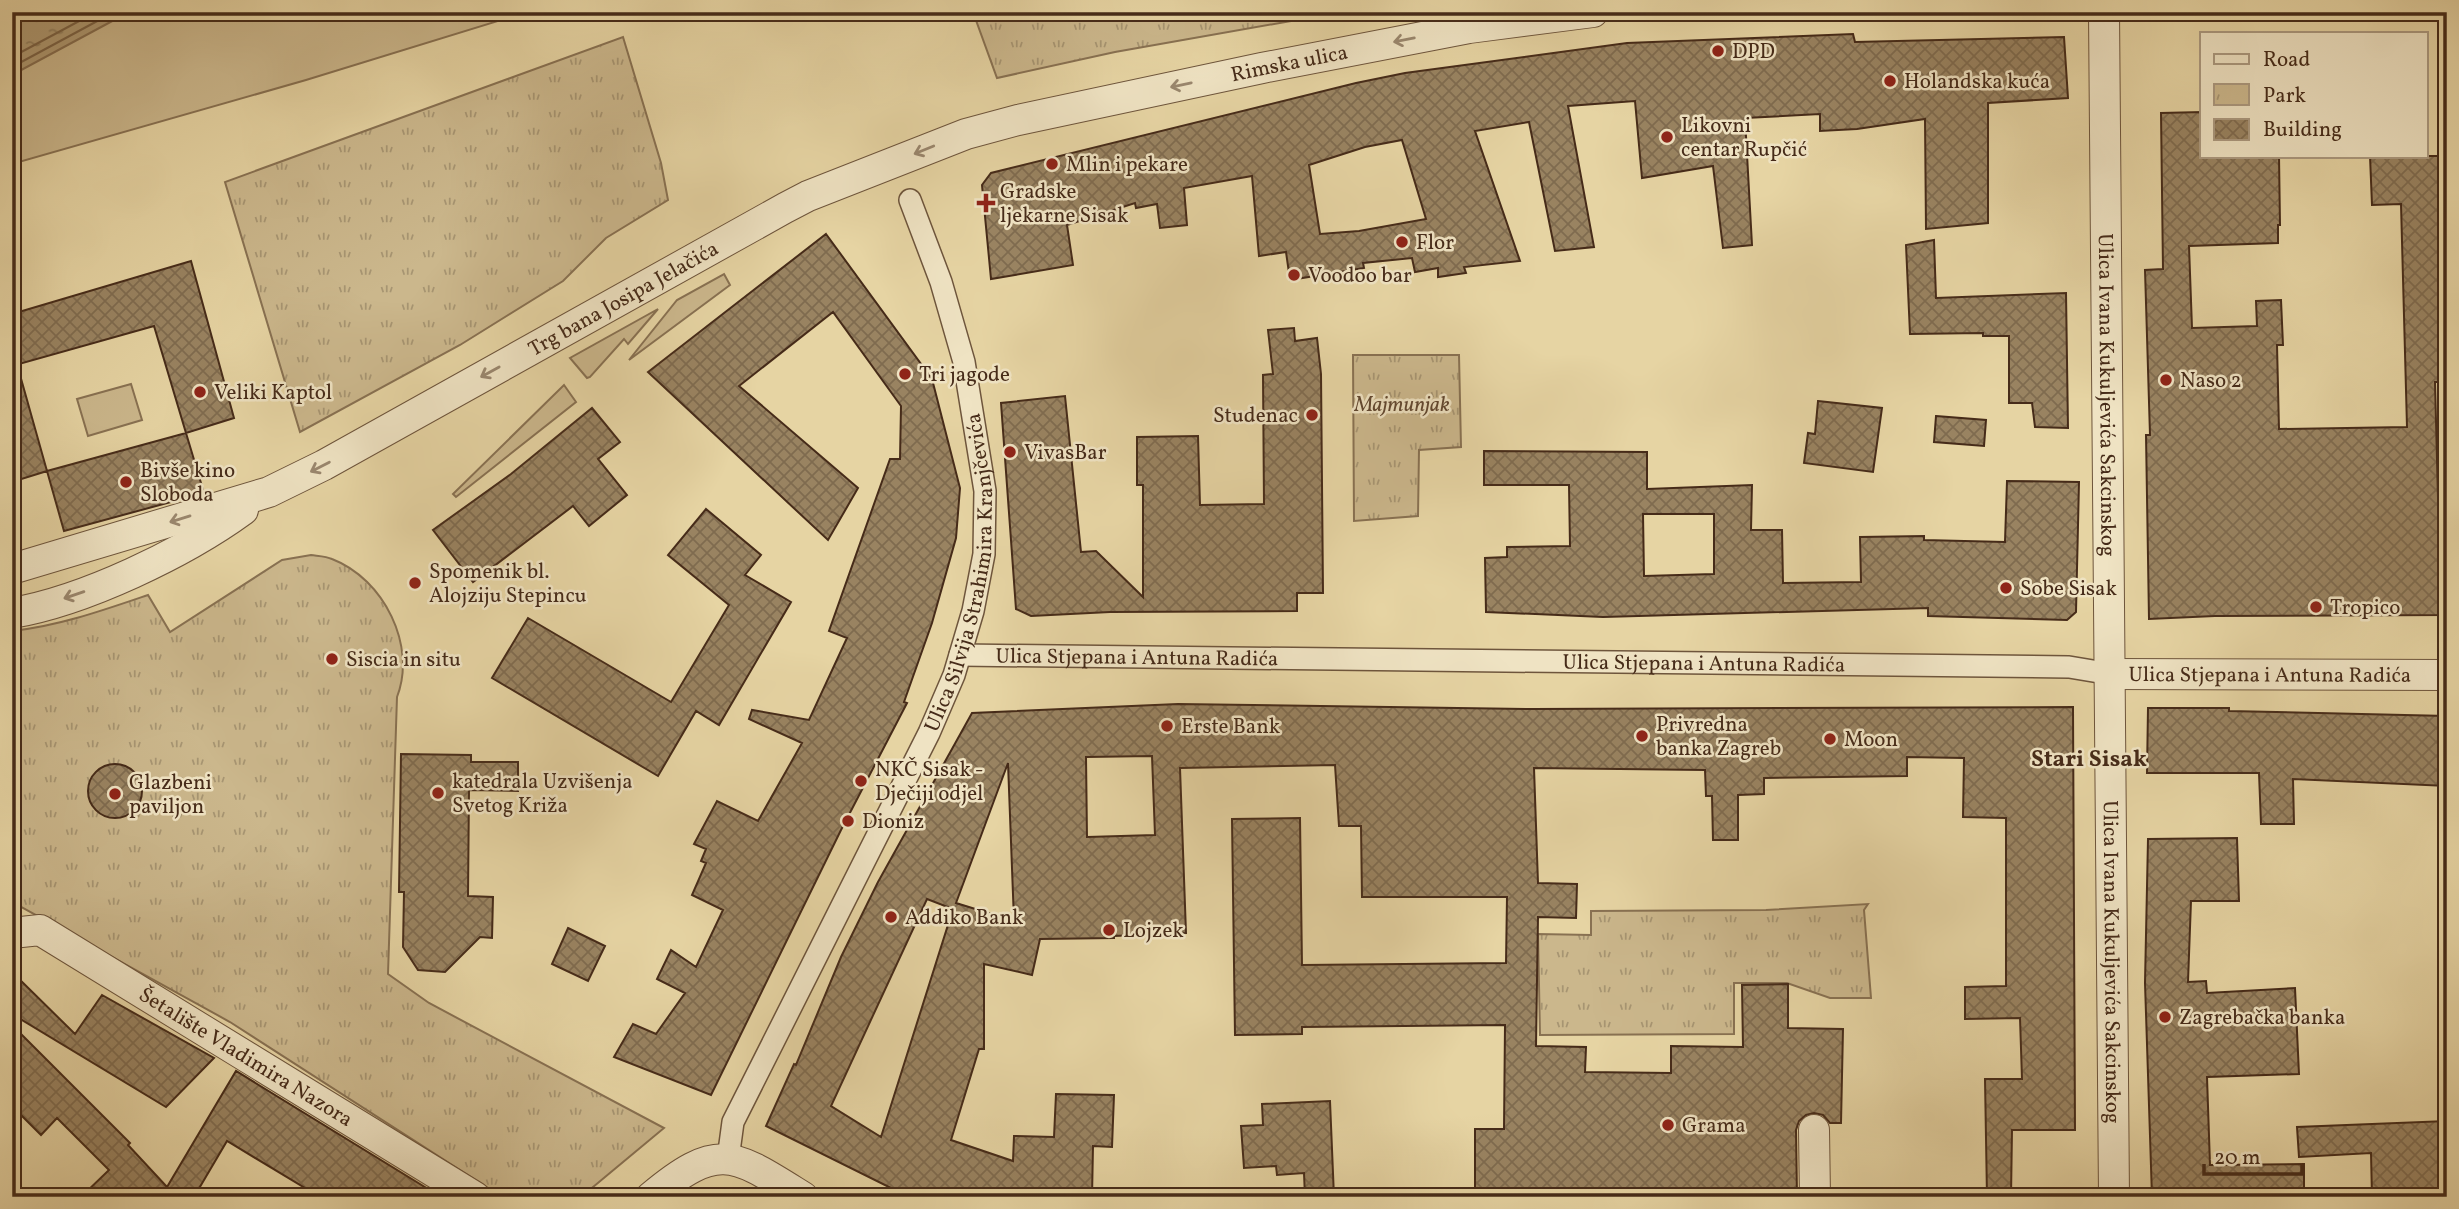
<svg xmlns="http://www.w3.org/2000/svg" width="2459" height="1209" font-family="Vollkorn,serif">
  <style>
    .green { fill: #cbb78c; stroke: #887152; stroke-width: 2 }
    .park { fill: url(#park-tufts); stroke: #887152; stroke-width: 2 }
    .water { fill: url(#water-ripples); stroke: #866e50; stroke-width: 2 }
    .lines { fill: none; stroke-linecap: round; stroke-linejoin: round }
    .shore { stroke: #7b6346; stroke-width: 2 }
    .building { fill: url(#building-cross-hatch); stroke: #462b19; stroke-width: 2; fill-rule: evenodd }
    .pedestrian-casing { stroke: #6e553c; stroke-width: 24 }
    .minor-casing { stroke: #6e553c; stroke-width: 32 }
    .pedestrian { stroke: #efe3c3; stroke-width: 21 }
    .minor { stroke: #efe3c3; stroke-width: 30 }
    .oneway { stroke: #9a876e }
    .poi-dot { fill: #8f2418; stroke: #efe3c3; stroke-width: 2.5 }
    .labels { text-anchor: middle; stroke-width: 5; stroke-linejoin: round; paint-order: stroke }
    .poi-label { font-size: 21px; fill: #462b19; stroke: #efe3c3; text-anchor: start }
    .street-label { font-size: 21px; fill: #462b19; stroke: #efe3c3 }
    .park-label { font-size: 21px; font-style: italic; fill: #614730; stroke: #efe3c3 }
    .neighbourhood-label { font-size: 23px; font-weight: bold; fill: #462b19; stroke: #efe3c3 }
  </style>
  <defs>
    <pattern id="park-tufts" width="24" height="20" patternUnits="userSpaceOnUse" patternTransform="scale(1.75)"><rect width="24" height="20" fill="#cbb78c"/><path d="M3 7l-1-3M5 7V3M7 7l1-3M15 17l-1-3M17 17v-4M19 17l1-3" fill="none" stroke="#a79572"/></pattern>
    <pattern id="water-ripples" width="26" height="14" patternUnits="userSpaceOnUse" patternTransform="scale(1.75)"><rect width="26" height="14" fill="#b09b74"/><path d="M2 4q2-2 4 0t4 0M15 11q2-2 4 0t4 0" fill="none" stroke="#917f5e"/></pattern>
    <pattern id="building-cross-hatch" width="8" height="8" patternUnits="userSpaceOnUse" patternTransform="scale(1.75)"><rect width="8" height="8" fill="#998361"/><path d="M0 0l8 8M0 8l8-8" fill="none" stroke="#7f6b4f"/></pattern>
  </defs>
  <rect width="100%" height="100%" fill="#e6d4a3"/>
  <filter id="stains"><feTurbulence type="fractalNoise" baseFrequency=".00286" numOctaves="4"/><feColorMatrix values="0 0 0 0 .2 0 0 0 0 .09 0 0 0 0 .02 0 0 0 .5 -.17"/></filter>
  <radialGradient id="worn" r=".72"><stop offset=".6" stop-color="#630" stop-opacity="0"/><stop offset="1" stop-color="#630" stop-opacity=".3"/></radialGradient>
  <path class="green" d="M97,12H527L306,80L12,164V44Z
    M724,274L730,285L629,360L677,300Z
    M658,309L628,344L624,339L590,377L587,378L570,358Z
    M131,384L142,420L88,436L77,399Z
    M564,385L576,402L456,497L453,494Z"/>
  <path class="park" d="M973,12H1342L1115,52L997,78Z
    M623,37L661,163L668,200L606,238L563,281L460,345L300,432L225,182Z
    M1353,355H1459L1461,447L1419,450L1418,516L1354,521Z
    M311,555C318,556 326,556 332,559C384,579 417,646 397,697L388,974L429,1003L664,1128L581,1197H502L230,1022L12,902V631C59,626 104,610 148,595L170,632L282,560Z
    M1868,904L1864,910L1871,998H1830L1787,983H1734V1034L1540,1035L1538,934L1591,935V911L1766,910Z"/>
  <path class="water" d="M12,12H129L12,75Z"/>
  <g class="lines">
    <path class="shore" d="M12,57L96,12
      M12,67L114,12"/>
  </g>
  <path class="building" d="M1853,34L1855,42L2064,37L2068,98L1988,103V223L1926,229L1925,119L1857,129L1820,131V114L1745,118L1752,245L1723,248L1713,166L1642,178L1635,101L1568,106L1594,247L1555,251L1529,122L1475,131L1520,261L1464,267L1466,273L1438,277V268L1415,272L1412,258L1363,263L1364,268L1290,280L1286,252L1259,256L1252,176L1184,188L1187,225L1160,228L1157,204L1136,208L1135,203L1067,225L1073,265L991,279L982,185L991,173L1356,83L1405,73L1627,43ZM1402,140L1426,219L1359,231L1320,234L1309,165L1365,147Z
    M2202,112V156H2279L2280,225H2278V243L2189,246L2192,328L2257,326L2256,301L2281,300L2283,345H2277L2279,429L2407,427L2401,204L2372,205L2370,156H2447V382H2435L2439,535H2447V615L2215,616L2149,619L2146,435H2150L2145,270L2163,269L2161,113Z
    M826,234L932,379L960,488L956,538L932,623L904,702L907,703L841,830L711,1095L614,1057L633,1024L656,1034L685,993L657,979L671,950L696,967L723,910L692,895L706,863L701,861L706,849L694,844L717,801L758,821L802,743L749,719L752,710L809,720L847,638L829,631L890,459H900L901,406L833,312L739,386L858,488L828,540L648,372Z
    M1934,240L1936,298L2066,293L2068,428L2035,427L2032,403H2009V336H1983V333L1910,334L1906,245Z
    M191,261L234,418L186,433L154,326L12,366V314Z
    M1294,328L1295,341L1317,338L1321,374L1323,593H1297V611L1110,612L1031,616L1016,609L1001,403L1065,396L1081,552L1096,551L1143,597V485H1137V437L1198,436L1200,505L1264,504L1263,375L1273,374L1268,330Z
    M20,375L47,471L12,482V376Z
    M1818,401L1882,408L1873,472L1804,463L1808,433L1815,434Z
    M592,408L620,442L598,459L627,495L589,526L573,506L473,582L433,530L511,474Z
    M1936,416L1986,420L1984,446L1934,442Z
    M186,433L204,493L64,531L47,471Z
    M1484,451L1647,452V489L1752,485L1751,530H1782L1783,583L1861,582L1860,537L1924,536V540L2005,542L2007,481L2079,482L2076,612L2067,620L1928,616V608L1603,617L1486,612L1485,558L1507,557V547L1570,546L1569,485H1484ZM1643,514H1714V574L1644,576Z
    M706,509L761,555L745,575L791,602L719,725L696,711L658,776L492,678L528,618L671,702L729,605L668,555Z
    M1178,704L1532,709L2073,707L2075,1130H2012L2011,1197H1987L1985,1079H2022L2020,1018L1965,1019V987L2006,986V818L1963,817L1964,758L1907,757V776L1764,778V794L1738,795V840H1713L1712,796H1706L1705,770L1534,768L1538,883L1577,884L1576,918L1538,917L1536,1046L1586,1047L1585,1072L1671,1073V1046L1743,1047L1742,985L1788,984V1028L1843,1029L1841,1123H1830L1823,1115L1814,1113L1806,1115L1799,1121L1796,1130L1797,1197H1475V1129H1504L1505,1025L1302,1027V1034L1235,1035L1232,819L1300,818L1302,965L1506,963L1507,897H1362L1361,826H1339L1335,765L1180,768L1186,933L1114,936V938L1040,939L1032,975L984,964V1049H979L951,1140L1013,1161L1014,1136L1054,1137L1056,1094L1114,1095L1112,1147L1093,1146L1092,1197H909L766,1126L794,1064L796,1065L841,957L878,882L972,713ZM1152,756L1155,835L1087,837L1086,757ZM1008,763L1014,921L956,903ZM927,899L953,909L881,1137L831,1106Z
    M2148,708H2229V711L2447,716V786L2293,779L2294,824H2261L2259,773H2147Z
    M401,754L471,755V762H518V791L469,790L468,896L493,897L492,938L480,937L445,972L418,970L403,947L404,892H399Z
    M88 791a27 27 0 1 1 54 0a27 27 0 1 1-54 0Z
    M2237,838L2239,901H2191L2188,982L2206,981L2207,993L2295,988L2299,1074L2207,1077L2210,1165L2304,1164V1197H2152L2145,983L2148,839Z
    M568,928L605,946L588,981L552,964Z
    M12,972L75,1034L102,995L214,1058L166,1107L12,1014Z
    M12,1025L130,1143L128,1145L167,1187L236,1071L441,1197H320L227,1141L194,1197H81L109,1170L57,1118L41,1135L12,1106Z
    M1330,1101L1334,1197H1305L1304,1173L1277,1175L1276,1166L1244,1168L1241,1126L1263,1125L1262,1104Z
    M2447,1121V1197H2372L2371,1153L2299,1157L2297,1127Z"/>
  <g class="lines">
    <defs>
      <g id="pedestrian">
        <path id="s1" d="M960,655L2069,667L2111,674"/>
        <path id="s2" d="M728,1159L733,1122L929,733L954,675L973,611L984,554L985,491L964,362L941,282L910,200"/>
      </g>
      <g id="minor">
        <path id="s3" d="M2104,12L2114,1197"/>
        <path id="s4" d="M12,569L269,492L324,465L785,208L808,196L966,134L1018,120L1262,68L1469,28L1593,12"/>
        <path d="M12,613C84,601 184,553 243,510"/>
        <path id="s5" d="M2111,674L2447,675"/>
        <path id="s6" d="M12,933L40,930L475,1197"/>
        <path d="M1814,1130L1815,1197"/>
        <path d="M651,1197C719,1140 734,1154 803,1197"/>
      </g>
    </defs>
    <use href="#pedestrian" class="pedestrian-casing"/>
    <use href="#minor" class="minor-casing"/>
    <use href="#pedestrian" class="pedestrian"/>
    <use href="#minor" class="minor"/>
  </g>
  <defs><path id="oneway-shaft" d="M-6 0H5M1.5-3L5.5 0L1.5 3" fill="none" stroke-width="1.6" stroke-linecap="round" stroke-linejoin="round" transform="scale(1.75)"/></defs>
  <g class="oneway">
    <use href="#oneway-shaft" transform="translate(1404 40) rotate(169)"/>
    <use href="#oneway-shaft" transform="translate(1181 85) rotate(168)"/>
    <use href="#oneway-shaft" transform="translate(924 150) rotate(158)"/>
    <use href="#oneway-shaft" transform="translate(490 372) rotate(151)"/>
    <use href="#oneway-shaft" transform="translate(320 467) rotate(153)"/>
    <use href="#oneway-shaft" transform="translate(180 519) rotate(163)"/>
    <use href="#oneway-shaft" transform="translate(74 595) rotate(161)"/>
  </g>
  <g class="poi-dot">
    <circle cx="1718" cy="51" r="7"/>
    <circle cx="1890" cy="81" r="7"/>
    <circle cx="1667" cy="137" r="7"/>
    <circle cx="1052" cy="164" r="7"/>
    <path d="M982.5 192.5h7v7h7v7h-7v7h-7v-7h-7v-7h7z"/>
    <circle cx="1402" cy="242" r="7"/>
    <circle cx="1294" cy="275" r="7"/>
    <circle cx="905" cy="374" r="7"/>
    <circle cx="2166" cy="380" r="7"/>
    <circle cx="200" cy="392" r="7"/>
    <circle cx="1312" cy="415" r="7"/>
    <circle cx="1010" cy="452" r="7"/>
    <circle cx="126" cy="482" r="7"/>
    <circle cx="415" cy="583" r="7"/>
    <circle cx="2006" cy="588" r="7"/>
    <circle cx="2316" cy="607" r="7"/>
    <circle cx="332" cy="659" r="7"/>
    <circle cx="1167" cy="726" r="7"/>
    <circle cx="1642" cy="736" r="7"/>
    <circle cx="1830" cy="739" r="7"/>
    <circle cx="861" cy="781" r="7"/>
    <circle cx="438" cy="793" r="7"/>
    <circle cx="115" cy="794" r="7"/>
    <circle cx="848" cy="821" r="7"/>
    <circle cx="891" cy="917" r="7"/>
    <circle cx="1109" cy="930" r="7"/>
    <circle cx="2165" cy="1017" r="7"/>
    <circle cx="1668" cy="1125" r="7"/>
  </g>
  <g class="labels">
    <g class="poi-label">
      <text x="1732" y="58">DPD</text>
      <text x="1904" y="88">Holandska kuća</text>
      <text x="1681" y="132">Likovni<tspan x="1681" dy="24">centar Rupčić</tspan></text>
      <text x="1066" y="171">Mlin i pekare</text>
      <text x="1000" y="198">Gradske<tspan x="1000" dy="24">ljekarne Sisak</tspan></text>
      <text x="1416" y="249">Flor</text>
      <text x="1308" y="282">Voodoo bar</text>
      <text x="919" y="381">Tri jagode</text>
      <text x="2180" y="387">Naso 2</text>
      <text x="214" y="399">Veliki Kaptol</text>
      <text x="1298" y="422" text-anchor="end">Studenac</text>
      <text x="1024" y="459">VivasBar</text>
      <text x="140" y="477">Bivše kino<tspan x="140" dy="24">Sloboda</tspan></text>
      <text x="429" y="578">Spomenik bl.<tspan x="429" dy="24">Alojziju Stepincu</tspan></text>
      <text x="2020" y="595">Sobe Sisak</text>
      <text x="2330" y="614">Tropico</text>
      <text x="346" y="666">Siscia in situ</text>
      <text x="1656" y="731">Privredna<tspan x="1656" dy="24">banka Zagreb</tspan></text>
      <text x="1181" y="733">Erste Bank</text>
      <text x="1844" y="746">Moon</text>
      <text x="875" y="776">NKČ Sisak -<tspan x="875" dy="24">Dječiji odjel</tspan></text>
      <text x="452" y="788">katedrala Uzvišenja<tspan x="452" dy="24">Svetog Križa</tspan></text>
      <text x="129" y="789">Glazbeni<tspan x="129" dy="24">paviljon</tspan></text>
      <text x="862" y="828">Dioniz</text>
      <text x="905" y="924">Addiko Bank</text>
      <text x="1123" y="937">Lojzek</text>
      <text x="2179" y="1024">Zagrebačka banka</text>
      <text x="1682" y="1132">Grama</text>
    </g>
    <g class="street-label">
      <text dy="7" stroke="none"><textPath href="#s4" startOffset="1384">Rimska ulica</textPath></text>
      <text dy="7" stroke="none"><textPath href="#s4" startOffset="672">Trg bana Josipa Jelačića</textPath></text>
      <text dy="7" stroke="none"><textPath href="#s3" startOffset="383">Ulica Ivana Kukuljevića Sakcinskog</textPath></text>
      <text dy="7" stroke="none"><textPath href="#s2" startOffset="639">Ulica Silvija Strahimira Kranjčevića</textPath></text>
      <text dy="7" stroke="none"><textPath href="#s1" startOffset="177">Ulica Stjepana i Antuna Radića</textPath></text>
      <text dy="7" stroke="none"><textPath href="#s1" startOffset="744">Ulica Stjepana i Antuna Radića</textPath></text>
      <text dy="7" stroke="none"><textPath href="#s5" startOffset="159">Ulica Stjepana i Antuna Radića</textPath></text>
      <text dy="7" stroke="none"><textPath href="#s3" startOffset="950">Ulica Ivana Kukuljevića Sakcinskog</textPath></text>
      <text dy="7" stroke="none"><textPath href="#s6" startOffset="270">Šetalište Vladimira Nazora</textPath></text>
    </g>
    <g class="park-label">
      <text x="1402" y="411">Majmunjak</text>
    </g>
    <g class="neighbourhood-label">
      <text x="2089" y="766">Stari Sisak</text>
    </g>
  </g>
  <rect width="2459" height="1209" fill="none" stroke="#e6d4a3" stroke-width="42"/>
  <rect x="14" y="14" width="2431" height="1181" fill="none" stroke="#462b19" stroke-width="3.5"/>
  <rect x="21" y="21" width="2417" height="1167" fill="none" stroke="#462b19" stroke-width="2"/>
  <rect x="2200" y="32" width="228" height="126" fill="#efe3c3" stroke="#ab997f" stroke-width="2"/>
  <rect x="2214" y="54" width="35" height="10" fill="#efe3c3" stroke="#ab997f" stroke-width="2"/>
  <text x="2263" y="66" font-size="21" fill="#462b19">Road</text>
  <rect x="2214" y="84" width="35" height="21" fill="url(#park-tufts)" stroke="#ab997f" stroke-width="2"/>
  <text x="2263" y="102" font-size="21" fill="#462b19">Park</text>
  <rect x="2214" y="119" width="35" height="21" fill="url(#building-cross-hatch)" stroke="#ab997f" stroke-width="2"/>
  <text x="2263" y="136" font-size="21" fill="#462b19">Building</text>
  <path d="M2204 1164v10h98v-10" fill="none" stroke="#462b19" stroke-width="3.5"/>
  <text x="2214" y="1164" font-size="21" fill="#462b19" stroke="#efe3c3" stroke-width="5" paint-order="stroke">20 m</text>
  <rect width="100%" height="100%" filter="url(#stains)"/>
  <rect width="100%" height="100%" fill="url(#worn)"/>
</svg>
